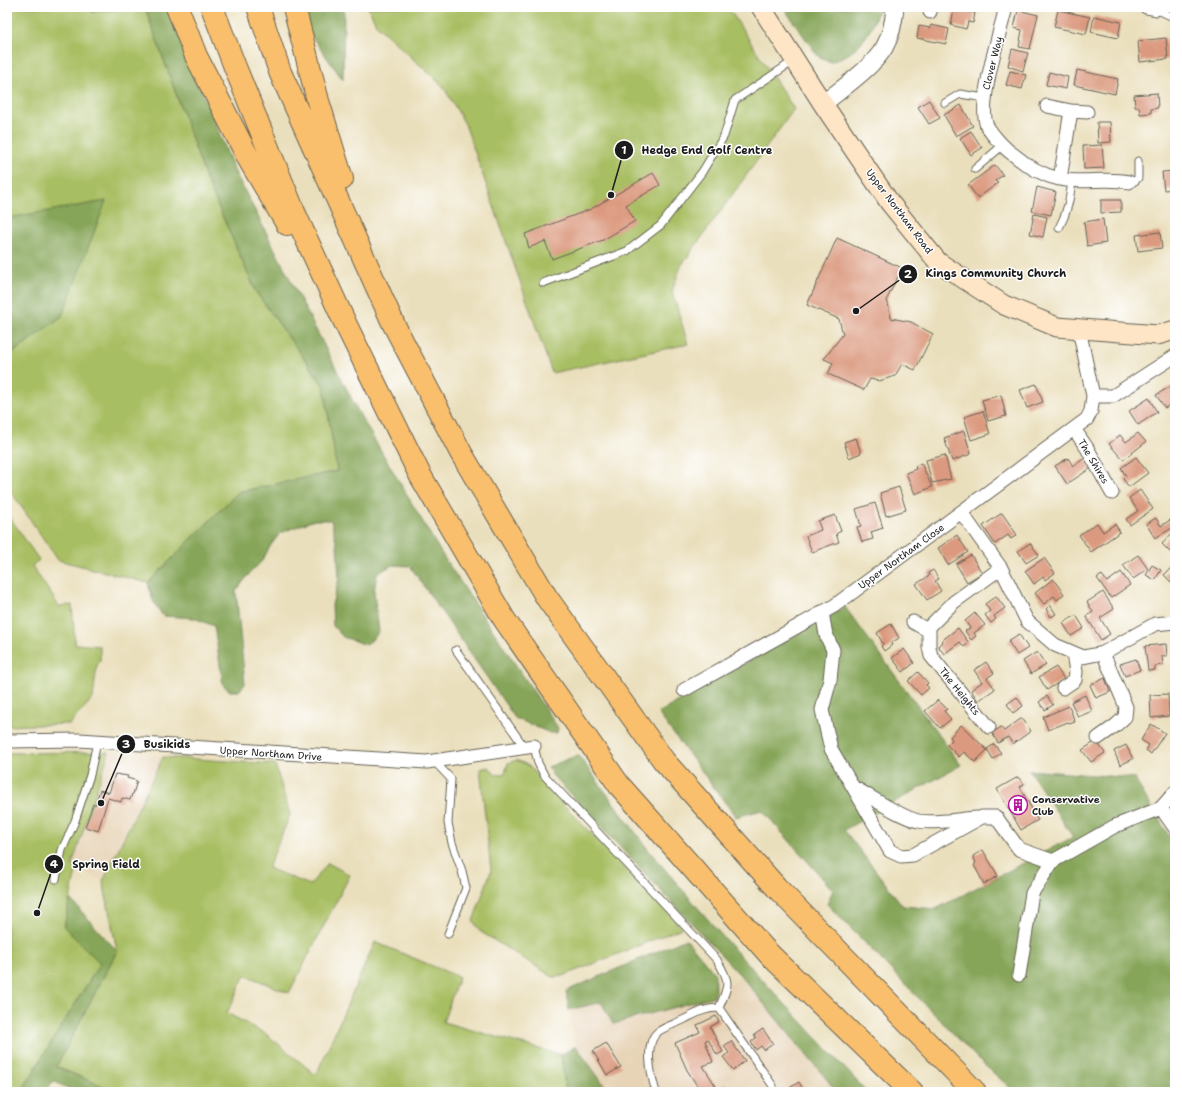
<svg xmlns="http://www.w3.org/2000/svg" width="1182" height="1099" font-family="'Shantell Sans',sans-serif">
  <style>
    .built { fill: #e7d4b7 }
    .green { fill: #a8be62; stroke: #626d3f }
    .forest { fill: #86a558; stroke: #51603a }
    .building { fill: #db9a7f }
    .lines { fill: none; stroke-linecap: round; stroke-linejoin: round }
    .service-casing { stroke: #646054; stroke-width: 9 }
    .minor-casing { stroke: #646054; stroke-width: 15 }
    .tertiary-casing { stroke: #646054; stroke-width: 19 }
    .secondary-casing { stroke: #646054; stroke-width: 21 }
    .motorway-casing { stroke: #646054; stroke-width: 24 }
    .service { stroke: #fff; stroke-width: 7 }
    .minor { stroke: #fff; stroke-width: 13 }
    .tertiary { stroke: #fff; stroke-width: 17 }
    .secondary { stroke: #fde5c5; stroke-width: 19 }
    .motorway { stroke: #f9bf6d; stroke-width: 22 }
    .labels { text-anchor: middle; stroke-width: 3; stroke-linejoin: round; paint-order: stroke }
    .street-label { font-size: 10px; fill: #1c1c1c; stroke: #fff }
    .poi-label { font-size: 10px; font-weight: bold; fill: #1c1c1c; stroke: #fff; text-anchor: start }
    .leader { fill: none; stroke: #1c1c1c; stroke-width: 1.5 }
    .callout-dot { fill: #1c1c1c; stroke: #fff; stroke-width: 1.5 }
    .mark-label { font-size: 12px; text-anchor: middle; font-weight: bold; fill: #fff }
    .callout-label { font-size: 11px; text-anchor: middle; font-weight: bold; fill: #1c1c1c; stroke: #fff; stroke-width: 3; stroke-linejoin: round; paint-order: stroke }
  </style>
  <rect width="100%" height="100%" fill="#fff"/>
  <filter id="ink" filterUnits="userSpaceOnUse"><feTurbulence type="fractalNoise" baseFrequency=".025" numOctaves="2"/><feDisplacementMap in="SourceGraphic" scale="8" xChannelSelector="R" yChannelSelector="G"/><feConvolveMatrix kernelMatrix="1 2 1 2 8 2 1 2 1" color-interpolation-filters="sRGB"/></filter>
  <filter id="wash" filterUnits="userSpaceOnUse"><feTurbulence type="fractalNoise" baseFrequency=".012" numOctaves="4" result="noise"/><feDisplacementMap in="SourceGraphic" scale="16" xChannelSelector="R" yChannelSelector="G"/><feGaussianBlur stdDeviation="0.9" result="paint"/><feColorMatrix in="noise" values="0 0 0 0 0 0 0 0 0 0 0 0 0 0 0 0 0 1.4 0 .05"/><feComposite in="paint" operator="in"/></filter>
  <g filter="url(#wash)">
    <rect width="100%" height="100%" fill="#eadfbc"/>
    <path class="built" d="M109,752L163,757L103,881L72,865Z
      M741,976L837,1092H609L576,1046L569,1010L601,1002L714,996Z"/>
    <path class="green" d="M7,7H92V12L145,7L207,181L256,292L324,386L337,471L238,492L148,583L58,560L7,486V357L62,316L7,219Z
      M368,7H728L794,109L681,266L672,291L688,344L552,373L465,124L443,86L377,26Z
      M7,513L39,560L32,566L59,606L72,605L75,644L100,646V662L97,665L93,698L70,724L7,726Z
      M109,752L72,865L77,867L64,927L101,963L21,1092H7V753Z
      M163,757L275,764L290,815L268,868L310,885L328,863L350,875L289,993L245,975L227,1013L266,1034L316,1075L375,942L459,977L443,1022L561,1055L566,1092H117L56,1067L117,951L103,881Z
      M517,760L529,766L542,782L682,928L563,976L553,977L481,932L473,921L491,871L480,769L489,767L495,775L505,773L508,763Z"/>
    <path class="forest" d="M92,7H168L235,172L361,417L443,556L558,728L557,733H550L515,718L410,566L392,565L377,574L374,591L379,632L367,645L343,637L333,626L332,605L339,578L337,545L331,520H314L280,533L271,545L262,561L250,573L236,591L245,684L239,691H230L223,685L214,626L194,618L163,616L153,601L148,583L238,492L337,471L324,386L256,292L207,181L145,7L92,12Z
      M294,7H344L343,80L297,16Z
      M783,7H879C871,34 859,53 831,62L818,56Z
      M106,201L62,316L7,357V218Z
      M845,607L961,765L844,830L903,906L936,909L1073,837L1029,770L1134,778L1175,846V1092H1015L981,1062L827,904L833,890L762,810L736,817L658,713Z
      M578,755L650,852L730,945L867,1092H837L741,976L553,776L548,767Z
      M70,899L117,951L56,1067L117,1092H76L53,1081L46,1092H21L100,963L64,927Z
      M686,939L715,974V996L613,1024L601,1002L569,1010L566,991Z
      M576,1046L609,1092H566L561,1055Z"/>
    <g id="blocks">
      <path class="building" d="M954,9L975,13L973,23L968,22L966,29L951,25Z
        M1018,10L1038,15L1030,49L1019,47L1022,30L1014,28Z
        M1058,10L1090,17L1086,34L1054,27Z
        M1094,16L1121,22L1118,38L1091,32Z
        M931,25L949,29L946,44L917,38L919,26L930,28Z
        M1166,38L1168,59L1140,62L1138,41Z
        M1012,49L1028,53L1023,71L1008,66Z
        M1077,70L1118,79L1115,94L1074,85Z
        M1010,71L1026,75L1022,89L1006,85Z
        M1049,72L1068,77L1066,89L1046,85Z
        M1157,93L1158,108L1151,109V113L1140,114L1139,107H1135L1134,95Z
        M929,100L940,118L929,124L918,107Z
        M961,105L973,126L956,136L944,115Z
        M1097,122H1110L1111,142L1098,143Z
        M971,131L982,148L971,155L960,138Z
        M1102,145L1104,168L1084,169L1083,146Z
        M995,165L1003,175L995,181L998,183L978,198L968,185Z
        M1175,171V189L1164,190L1162,172Z
        M653,173L660,185L626,205L635,221L603,240L552,259L545,241L529,248L525,234L591,209Z
        M1037,187L1056,192L1051,215L1032,211Z
        M1101,200H1121V212L1101,213Z
        M1034,214L1047,217L1043,237L1030,234Z
        M1103,219L1106,243L1087,246L1084,222Z
        M1160,232L1162,248L1138,251L1136,235Z
        M837,238L902,268L887,299L891,318L911,322L933,334L915,370L902,364L895,376L879,381L870,379L864,390L828,374L833,363L824,359L843,334L839,319L807,305Z
        M1036,384L1043,402L1027,408L1020,390Z
        M1171,386L1175,392V402L1165,408L1156,395Z
        M1001,395L1006,416L988,421L982,400Z
        M1149,398L1157,412L1138,425L1129,411Z
        M983,411L990,434L971,440L964,417Z
        M964,431L971,454L952,461L944,438Z
        M1138,433L1146,442L1123,460L1109,444L1120,435L1126,442Z
        M856,438L861,453L849,458L844,442Z
        M945,455L951,479L932,483L926,460Z
        M1136,457L1148,473L1129,487L1123,479L1126,476L1121,468Z
        M1068,458L1073,466L1085,458L1091,468L1067,484L1055,466Z
        M921,463L932,487L915,494L906,473L916,469L915,466Z
        M899,487L906,510L886,516L880,493Z
        M1140,490L1153,509L1130,525L1126,519L1138,511L1129,498Z
        M875,503L883,528L871,532L873,539L862,542L857,527L861,526L856,509Z
        M1002,513L1017,535L1011,539L1008,535L995,544L983,526Z
        M835,515L841,531L836,534L839,542L812,552L806,536L821,530L818,521Z
        M1156,518L1161,526L1170,520L1174,527L1155,538L1146,524Z
        M1097,523L1103,532L1115,524L1120,532L1091,552L1079,535Z
        M1175,530V557L1162,544Z
        M957,535L968,552L948,565L938,548Z
        M1030,543L1039,555L1026,563L1018,551Z
        M971,555L982,573L967,582L956,564Z
        M1138,555L1148,569L1133,579L1123,565Z
        M1044,558L1055,573L1045,580L1043,577L1034,584L1025,571Z
        M1152,565L1161,570L1155,580L1146,575Z
        M1174,565L1175,566V586L1164,575Z
        M933,570L939,579L935,581L941,591L927,600L916,584L929,576L928,573Z
        M1121,572L1130,585L1111,598L1097,578L1102,575L1107,582Z
        M1053,579L1064,594L1057,600L1054,596L1044,604L1035,593Z
        M1103,592L1114,609L1100,618L1110,634L1101,640L1086,616L1093,612L1087,602Z
        M996,596L1005,608L994,616L996,619L991,623L985,615L990,611L985,604Z
        M1050,605L1056,614L1051,617L1046,609Z
        M975,613L985,625L974,633L976,636L971,640L965,631L970,628L965,621Z
        M1076,615L1084,628L1071,636L1063,623Z
        M891,624L899,638L891,643L892,645L884,651L881,646L883,644L877,633Z
        M958,628L969,643L964,647L960,642L944,654L938,646L942,642L941,641Z
        M1019,634L1028,648L1017,655L1008,641Z
        M1166,644L1167,656H1162L1163,665L1155,666V670L1148,671L1145,646Z
        M904,649L914,663L903,672L892,658Z
        M1037,652L1046,665L1031,674L1023,661Z
        M1136,659L1140,670L1125,676L1120,664Z
        M986,662L994,673L987,678L995,689L978,701L971,690L982,682L974,670Z
        M1056,667L1064,679L1047,690L1039,677Z
        M918,672L928,683L926,685L929,688L921,695L908,681Z
        M1105,678L1110,692L1096,698L1090,685Z
        M1168,694L1169,716L1151,718L1150,695Z
        M1085,695L1092,711L1078,717L1071,702Z
        M1047,696L1053,705L1045,710L1039,702Z
        M1017,697L1023,706L1013,713L1007,704Z
        M938,700L947,709L944,711L951,719L940,728L925,711Z
        M1069,706L1075,722L1069,724L1068,722L1048,730L1043,717Z
        M1022,718L1031,731L1013,744L1008,737L998,743L992,733L1001,727L1004,731Z
        M1151,724L1165,733L1151,754L1146,750L1149,745L1141,740Z
        M961,725L987,750L975,762L964,752L959,757L947,745L952,740L950,737Z
        M1096,741L1105,753L1091,762L1082,750Z
        M994,744L1001,753L993,759L987,749Z
        M1126,745L1133,759L1120,765L1114,751Z
        M115,774L128,776L127,778L137,781L133,794H132L130,800L122,798L121,802L108,798L98,831L85,827L93,804L95,805L100,790L109,793Z
        M1018,777L1024,784L1020,787L1038,820L1021,830L997,789Z
        M983,850L998,876L984,884L974,865L976,863L973,856Z
        M716,1016L719,1022L710,1027L723,1052L717,1055L708,1039L705,1041L713,1062L703,1066L719,1091L724,1087L727,1092H701L687,1070L675,1043L700,1032L697,1025Z
        M763,1029L773,1044L764,1050L761,1046L756,1050L751,1042L756,1038L754,1035Z
        M731,1041L745,1061L733,1070L723,1057L729,1053L724,1046Z
        M606,1043L621,1067L607,1075L593,1051Z
        M799,1082L805,1092H783Z"/>
    </g>
  </g>
  <g filter="url(#ink)">
    <use href="#blocks" fill-opacity="0" stroke="#646054" stroke-width="1"/>
    <g class="lines">
      <defs>
        <path id="service" d="M1156,9L1175,18
          M945,103L960,94L985,98
          M975,169L1003,145
          M1129,182L1135,181L1138,178V161
          M1059,228C1068,211 1070,198 1072,180
          M543,283L627,251L661,225L702,172L724,136L735,100L795,60
          M456,650L525,748
          M534,746L538,763L544,775L717,960C731,983 729,984 719,1008
          M434,761L451,779L448,823L452,843L462,871L466,888L448,934
          M56,879L62,850L75,821L90,775L97,742
          M656,1092C651,1076 643,1042 659,1031C667,1026 677,1023 685,1019C697,1013 705,1008 719,1008L773,1086"/>
        <path id="minor" d="M1006,7C1000,33 977,103 987,126C992,135 1005,149 1014,155C1027,166 1042,175 1059,179C1082,184 1106,177 1129,182
          M1146,7L1156,9
          M930,12V7
          M1047,106L1071,111L1087,112
          M1060,179L1071,111
          M1093,396H1113L1175,356
          M1074,429L1087,448L1112,493
          M961,512L1001,568L1027,621L1055,645L1083,657L1103,653L1155,624L1175,622
          M822,612L826,635L833,650L830,680L822,710L831,749L890,851L901,856L913,855L982,817H996L1019,849L1053,861
          M913,622L929,631
          M1063,688L1075,680L1076,672L1073,653
          M684,690L834,606L1087,419L1091,411L1093,396L1079,329
          M989,727L931,656L929,647V627L954,602L1001,568
          M1098,738L1115,726L1125,717L1126,707L1103,653
          M7,741L79,740L427,762L534,746
          M853,787C872,797 898,816 918,821C934,824 960,819 977,818
          M1161,808L1175,828
          M1019,975L1032,893L1053,861L1115,826L1161,808L1175,792"/>
        <path id="tertiary" d="M823,104C842,88 871,69 884,48C891,36 894,21 895,7"/>
        <path id="secondary" d="M761,7L823,104L890,203L938,262L1004,305L1057,327L1158,335L1175,330"/>
        <path id="motorway" d="M177,7L196,56L251,163L287,224
          M212,7L235,67L294,212L346,325L420,475L504,619L619,785L769,954L912,1092
          M258,7L280,72L394,325L461,453L547,598L664,761L776,887L975,1092
          M294,7L318,101L342,179"/>
      </defs>
      <use href="#service" class="service-casing"/>
      <use href="#minor" class="minor-casing"/>
      <use href="#tertiary" class="tertiary-casing"/>
      <use href="#secondary" class="secondary-casing"/>
      <use href="#motorway" class="motorway-casing"/>
      <use href="#service" class="service"/>
      <use href="#minor" class="minor"/>
      <use href="#tertiary" class="tertiary"/>
      <use href="#secondary" class="secondary"/>
      <use href="#motorway" class="motorway"/>
    </g>
  </g>
  <defs>
    <symbol id="building-ring" viewBox="-11 -11 22 22"><circle r="9.5" fill="#fff" stroke="#b5179e" stroke-width="1.5"/><path d="M-4-6H4V6H1V3H-1V6H-4ZM-2.5-4.3h1.7v1.8h-1.7ZM.8-4.3h1.7v1.8H.8ZM-2.5-1h1.7V.8h-1.7ZM.8-1h1.7V.8H.8Z" fill="#b5179e"/></symbol>
  </defs>
  <g fill-rule="evenodd">
    <use href="#building-ring" x="1007" y="794" width="22" height="22"/>
  </g>
  <g class="labels">
    <g class="street-label">
      <text transform="translate(992 63) rotate(-76)" y="4">Clover Way</text>
      <text transform="translate(900 211) rotate(53)" y="4">Upper Northam Road</text>
      <text transform="translate(1094 461) rotate(59)" y="4">The Shires</text>
      <text transform="translate(901 556) rotate(-36)" y="4">Upper Northam Close</text>
      <text transform="translate(960 691) rotate(51)" y="4">The Heights</text>
      <text transform="translate(271 753) rotate(4)" y="4">Upper Northam Drive</text>
    </g>
    <g class="poi-label">
      <text x="1032" y="803">Conservative<tspan x="1032" dy="12">Club</tspan></text>
    </g>
  </g>
  <path class="leader" d="M611 195L624 150M856 311L908 274M101 803L126 744M37 913L54 864"/>
  <g class="callout-dot">
    <circle cx="611" cy="195" r="4"/>
    <circle cx="856" cy="311" r="4"/>
    <circle cx="101" cy="803" r="4"/>
    <circle cx="37" cy="913" r="4"/>
    <circle cx="624" cy="150" r="10"/>
    <circle cx="908" cy="274" r="10"/>
    <circle cx="126" cy="744" r="10"/>
    <circle cx="54" cy="864" r="10"/>
  </g>
  <g class="mark-label">
    <text x="624" y="154">1</text>
    <text x="908" y="278">2</text>
    <text x="126" y="748">3</text>
    <text x="54" y="868">4</text>
  </g>
  <g class="callout-label">
    <text x="707" y="154">Hedge End Golf Centre</text>
    <text x="996" y="277">Kings Community Church</text>
    <text x="167" y="748">Busikids</text>
    <text x="106" y="868">Spring Field</text>
  </g>
  <rect width="1182" height="1099" fill="none" stroke="#fff" stroke-width="24"/>
</svg>
